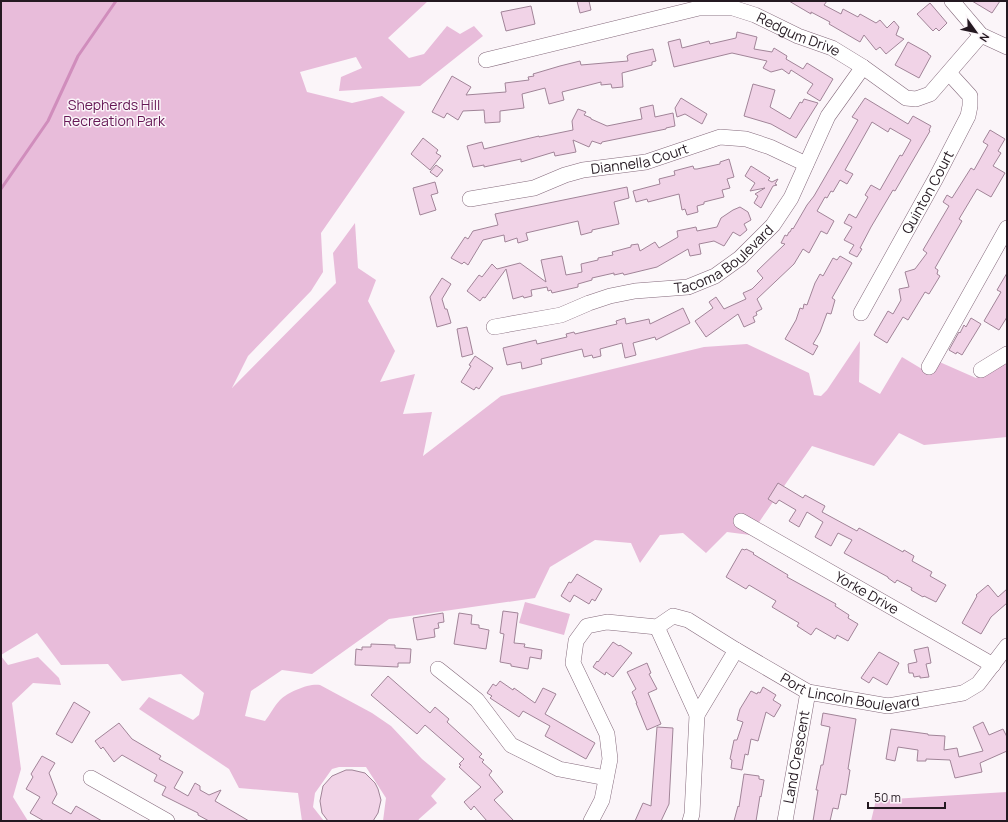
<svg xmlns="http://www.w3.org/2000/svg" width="1008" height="822" font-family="Manrope,sans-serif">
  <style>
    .green { fill: #e8bcda }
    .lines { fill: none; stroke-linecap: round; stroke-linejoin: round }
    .stream { stroke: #d08dbc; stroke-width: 3 }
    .building { fill: #f1d3e7; stroke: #a18498 }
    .minor-casing { stroke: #856a7c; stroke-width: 16 }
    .minor { stroke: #fff; stroke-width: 15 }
    .labels { text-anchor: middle; stroke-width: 3; stroke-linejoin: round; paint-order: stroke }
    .street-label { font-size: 14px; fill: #241921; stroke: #fbf5f9 }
    .park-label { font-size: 14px; fill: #651755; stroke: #fbf5f9 }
  </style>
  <rect width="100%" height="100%" fill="#fbf5f9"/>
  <path class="green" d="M1,1H428L388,38L409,58L424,54L447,26L460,34L474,26L483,36L420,86L339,91L341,77L362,68L356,57L300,72L307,92L352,103L382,96L405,112L321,233L323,272L311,291L248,356L232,388L336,283L333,253L355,223L358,268L376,280L368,301L395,351L380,382L415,374L403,414L432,412L423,456L501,396L704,347L747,344L809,373L814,395L821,396L827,390L860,341L859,382L880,394L902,357L927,372L935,360L976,378L1007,358V437L924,445L899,433L874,466L812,446L750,535L727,532L706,553L683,533L660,535L640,563L631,543L595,540L550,567L535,598L389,619L312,674L282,670L251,691L245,716L265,721C270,715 274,706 280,700C288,692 309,683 320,685L372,713L391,726L422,759L446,779L431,796L437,803L419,819L418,821H383L386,798L366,767H339L332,769L315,793L313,807L324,821H302L298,793L239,788L229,769L139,709L149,697L193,720L199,715L204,693L181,674L122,681L108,664L61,665L37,633L1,655Z
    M525,602L570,614L564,635L519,623Z
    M1,656L8,665L38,657L59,678L61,685L33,683L12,703L21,769L13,797L28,821H1Z
    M1007,792V821H871L876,800Z"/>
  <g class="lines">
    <path class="stream" d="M1,189L48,121L78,56L116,1"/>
  </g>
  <path class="building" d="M577,1H589L591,10L580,13Z
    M789,1H827L824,5L841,14L843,9L858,17L860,14L876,23L880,20L887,28L894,21L899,27L896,35L904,39L886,54L880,47L876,50L864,35L860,42L829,24L830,22L811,12V14Z
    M972,1H1000L992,13Z
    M930,3L947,23L939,31L936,28L933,31L917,14Z
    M531,6L535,24L506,31L501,12Z
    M737,32L757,37L754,49L772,52L774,48L787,56L786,59L803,69L807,63L833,79L820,101L807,93L813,84L791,70L789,74L782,69L771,72L763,68L767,61L732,53L674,67L668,42L680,39L682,48L709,41L710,44L736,38Z
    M908,42L928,53V54L931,56L919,78L895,65Z
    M653,49L656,61L652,62V65L622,73L623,87L612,88L611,84L601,85V82L562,92L564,100L549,104L545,88L522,94L524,108L500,111V122L485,123L484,110L463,111L458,120L447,113L444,118L432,112L452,76L471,87L466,95L506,92L505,83L529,80L528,77L534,76L533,74L560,66L580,61L581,65L628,61L627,56L630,54Z
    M753,84L775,90L770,107L790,119L800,102L802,103L804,99L818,103L796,138L771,124L744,116Z
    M681,98L707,114L702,124L685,114L677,117L675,108Z
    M865,98L908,124L913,116L931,126L929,130L930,131L895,191L893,190L871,227L860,248L862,249L857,257L849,253L854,245L844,240L852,227L844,223L849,214L856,218L868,197L865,195L871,185L880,190L900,155L902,156L911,140L890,128L888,132L872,122L845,170L853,174L847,184L840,180L833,192L831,191L827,198L825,197L817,211L834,221L827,234L821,231L809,253L803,249L794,264L757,299L762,309L756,312L757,315L753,317L755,322L744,327L738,314L706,337L695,321L713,308L709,302L716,297L724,309L746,299L743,293L752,289L763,278L757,271L785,244L781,243L785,235L787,236L789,232H790L792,228L793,229L807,205L814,196L858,120L852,117Z
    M653,105L655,117L673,113L675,126L666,128V129L602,142L601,144L592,141L589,147L573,140L576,152L555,156L554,152L521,162V159L484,167V165L473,167L467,146L482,142L484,149L539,136V137L573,130L572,121L578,109L586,112L584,115L591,118V119L607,126L642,119L640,108Z
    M990,130L1005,139L998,151L1001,153L993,166L1005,173L991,197L977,189L959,219L962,221L935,268L938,270L937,274L940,276L929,294L925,292L908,320L903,317L887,343L874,335L888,311L893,314L901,300L899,289L909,287L905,272L915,269L927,253L923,250L949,206L943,202L947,195L952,198L971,168L974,170L988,145L983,142Z
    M423,138L438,150L436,153L441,156L430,170L411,154Z
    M729,159L734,177L727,179L730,188L722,190L724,197L704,202V204L697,206L698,212L687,215L685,209L682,210L679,194L648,202L647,199L636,202L633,191L660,184L659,179L675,175L674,171L693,166L694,169H697L720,164V162Z
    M436,165L443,170L437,177L430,172Z
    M751,166L770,178L768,180L772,182L778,179L775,184L777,185L773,186L761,208L754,203L758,196L755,194L765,188L750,191L755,183L745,176Z
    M435,182L438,193L431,195L436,210L420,215L413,188Z
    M627,187L629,198L614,202L619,224L592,230V232L581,235L578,221L526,233L528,240L518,243L517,238L505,242L504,235L483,240L468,265L464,262L462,264L451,258L465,237L468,239L473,231L498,225L495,214Z
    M740,207L748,212L751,220L744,224L747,230L740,236L733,232L724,246L714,241L699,244L701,254L690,256L688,249L657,267L624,275L623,273L614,275V273L592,278V280L578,284V287L552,293L551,290L548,291L547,287L531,290L532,296L524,298L523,296L513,299L506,269L485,298L483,297L480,301L467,291L479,275L482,277L492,264L497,269L520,263L546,282L541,260L562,256L566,275L582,272L581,264L598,260V258L613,255L612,252L631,247V245L638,244L640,251L655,242L659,248L678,237L677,231L696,227L697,231L717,227L721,218L733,210Z
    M840,256L852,263L832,298L835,300L831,314L827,313L820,332L813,344L818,346L813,355L785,339L796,320L800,308L803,309L804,304L807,305L815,283L820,274L823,276L833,258L837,260Z
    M1007,273V317L999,330L984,321L1001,292L997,290Z
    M442,278L451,284L442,299L445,309H447L451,323L437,327L430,297Z
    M683,308L690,323L656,340L655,337L633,343L636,355L625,358L622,343L600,349L601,356L593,358L592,355L584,357L582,349L541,359L542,364L522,369L521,362L507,365L503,348L536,340L537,344L567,337L566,334L574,332L575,334L617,324L616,321L625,318L626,324L649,319L650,324Z
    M971,318L981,324L962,355L957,352L956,354L949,350L959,332L960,333L964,325L966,327Z
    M467,327L473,354L462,357L457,329Z
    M475,356L493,368L479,389L476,387L474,390L461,382L471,366L469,365Z
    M778,483L803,498L805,495L825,506L822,512L857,531L859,528L903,552L904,550L914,556L912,561L932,572L930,576L946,585L936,602L924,596L923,597L911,590L912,588L897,580L895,583L888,578V577L844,553L852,540L838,533L831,546L815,537L823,522L807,512L799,527L789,521L796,510L779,500L776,504L768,499Z
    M742,549L745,550L746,549L754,553L753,554L788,575L787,577L836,604L835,606L849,615L848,618L858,624L848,641L837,635L835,639L816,628L811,635L797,626L799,623L772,607L776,601L749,585L746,589L726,577Z
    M577,574L602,589L595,601L592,599L589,604L574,595L570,602L561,596L569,582L571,583Z
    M988,585L998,597L1007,589V603L991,617L981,634L962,623L977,596L976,595Z
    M503,611L518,613L514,643L525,644L524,647L542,650L541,659L530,657L528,669L511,666V664L500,662L504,634L500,633Z
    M443,613L444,622L438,623L439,628L434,629L435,637L417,640L413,618Z
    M459,613L472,615L471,624L479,625V628L489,630L486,649L454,644Z
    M613,642L619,646L620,645L632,653L613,677L606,672L605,675L593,667L597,661L598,662Z
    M371,644L395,645V648L411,649L410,663H398V667L355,665L356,649L362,650V647H371Z
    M928,647L931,663L926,664L929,677L920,678V676L914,677L913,673H909L908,664L917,662L914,650Z
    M879,652L899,663L887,685L873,677L869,683L861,678Z
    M647,663L651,673L649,674L657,689L648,693L661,724L647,730L636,703H637L632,692L636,689L627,672Z
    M388,676L430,713L435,707L449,719L447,722L482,754L479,757L484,760L482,762L492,771L489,775L503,792L494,800L514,821H487L474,806L471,810L464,802L481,787L459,767L461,765L459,764L464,759L425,725L417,734L371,695Z
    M500,681L513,690L514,688L535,703L543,688L556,694L545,714L595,743L586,759L545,736L550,726L523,711L519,717L490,698L492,696L487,693L493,684L496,686Z
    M763,687L776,695L773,700L781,705L774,717L766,712L758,741L751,739L748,755L745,754L742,770L731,768L732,760L730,759L734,740H737L743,722L737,720L740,709L751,691L757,694L758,692L760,693Z
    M74,702L90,712L72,743L56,734Z
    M823,713L856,719L848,769L850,770L846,795L841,794L838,809L833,808L830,821H813L818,790H816L821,765H823L830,727L821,725Z
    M983,722L989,735L1003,729L1007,737V751L980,763L982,772L955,778L950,760L926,759V761H917L918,750L898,747L895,761L886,759L891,729L928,734V735L945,736L944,750L957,748L959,757L983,751L973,727Z
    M119,723L132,739L161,756L159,759L183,772L174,788L188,796L195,783L200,786V790L209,795L221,790L215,801L249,821H209L198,815V813L162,795L166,787L154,781L157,775L122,755L114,762L103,747L101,749L95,741Z
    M657,727L673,728L669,804L661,821H635L643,803L651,806Z
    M42,756L55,763L49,773L57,794L52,803L71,814L76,806L102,821H44L30,813L40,797L26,789L33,777L31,774Z
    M346,770H352L365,773L375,783L378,789L381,800L378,813L373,821H328L322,813L320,801L323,786L332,776Z
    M744,774L759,776V779L764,780L761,797L760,796L756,821H734L738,806L739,807Z"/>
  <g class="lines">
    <defs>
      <g id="minor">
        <path d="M952,1L981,35L1007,47"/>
        <path id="s1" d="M486,60L699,8H733L755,15L798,36L832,48L863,67L906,98L916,99L930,94L981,35"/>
        <path id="s2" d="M470,199L534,188L565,175L583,170L646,162L720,137L746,139L770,147L806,164"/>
        <path id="s3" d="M861,313L936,178L968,116L970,106V96L949,73"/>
        <path id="s4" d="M494,327L561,315L589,303L610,296L635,291L688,287L715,276L740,258L773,225L791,198L828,116L863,67"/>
        <path d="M929,367L1007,228"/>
        <path d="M981,370L1007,354"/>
        <path id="s5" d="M741,521L993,665"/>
        <path d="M657,627L697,715L692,814L690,821"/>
        <path d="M438,669L477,700L511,745L559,769L606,778"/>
        <path d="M697,715L736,650"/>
        <path d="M91,778L167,821"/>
        <path id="s6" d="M591,821L602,800L610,759L607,734L573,663L576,641L587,626L607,622L657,627L673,616L688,620L736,650L808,692L888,706L963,693L978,684L1007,646"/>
        <path id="s7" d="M785,821L808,692"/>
      </g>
    </defs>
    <use href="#minor" class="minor-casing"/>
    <use href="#minor" class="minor"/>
  </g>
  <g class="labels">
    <g class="street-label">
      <text dy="5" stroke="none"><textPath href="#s1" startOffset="324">Redgum Drive</textPath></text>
      <text dy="5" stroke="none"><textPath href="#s2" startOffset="175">Diannella Court</textPath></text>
      <text dy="5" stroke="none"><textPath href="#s3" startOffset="138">Quinton Court</textPath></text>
      <text dy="5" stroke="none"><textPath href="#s4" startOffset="244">Tacoma Boulevard</textPath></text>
      <text dy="5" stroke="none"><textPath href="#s5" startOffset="145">Yorke Drive</textPath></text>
      <text dy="5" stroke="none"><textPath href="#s6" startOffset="497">Port Lincoln Boulevard</textPath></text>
      <text dy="5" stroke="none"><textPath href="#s7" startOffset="65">Land Crescent</textPath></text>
    </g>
    <g class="park-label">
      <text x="114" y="110">Shepherds Hill<tspan x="114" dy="16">Recreation Park</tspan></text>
    </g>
  </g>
  <rect width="1008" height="822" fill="none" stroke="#241921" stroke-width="4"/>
  <g transform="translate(976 32) rotate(123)" stroke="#fbf5f9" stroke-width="3" paint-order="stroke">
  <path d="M0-3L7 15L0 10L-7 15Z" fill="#241921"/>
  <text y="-6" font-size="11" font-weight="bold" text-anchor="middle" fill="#241921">N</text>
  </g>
  <path d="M868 802v6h77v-6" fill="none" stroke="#241921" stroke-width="2"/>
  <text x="874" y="802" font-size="12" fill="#241921" stroke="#fbf5f9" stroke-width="3" paint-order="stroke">50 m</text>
</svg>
